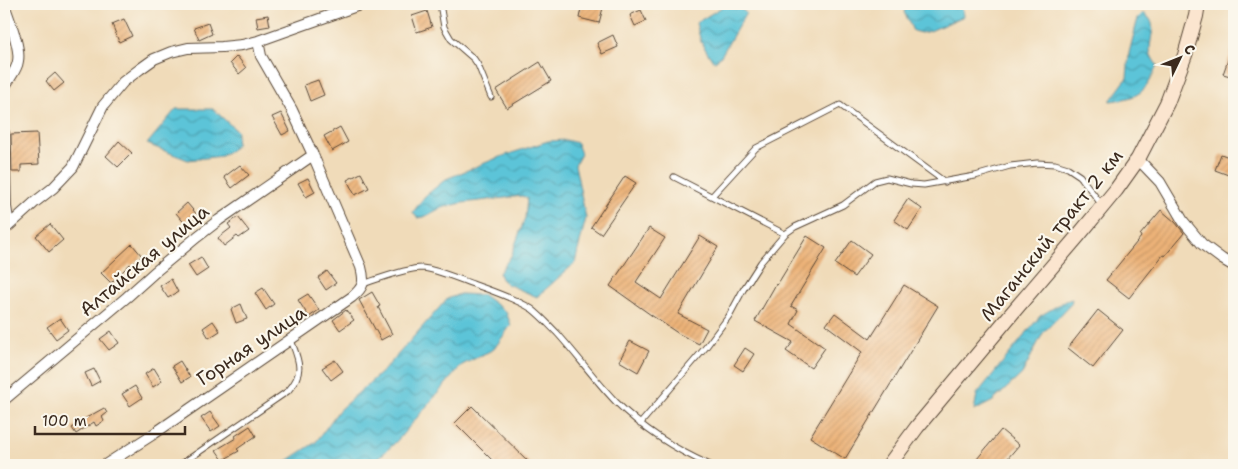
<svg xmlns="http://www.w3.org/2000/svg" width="1238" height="469" font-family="'Shantell Sans',sans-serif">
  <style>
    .water { fill: url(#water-waves); stroke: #4c777b }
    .building { fill: url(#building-hatch) }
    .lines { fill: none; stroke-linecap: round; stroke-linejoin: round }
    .service-casing { stroke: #564535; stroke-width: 7 }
    .minor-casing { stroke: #564535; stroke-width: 12 }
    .secondary-casing { stroke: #564535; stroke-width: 16 }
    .service { stroke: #fff; stroke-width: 5 }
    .minor { stroke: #fff; stroke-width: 10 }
    .secondary { stroke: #fbe5cf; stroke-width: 14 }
    .labels { text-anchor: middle; stroke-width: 4.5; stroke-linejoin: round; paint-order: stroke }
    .street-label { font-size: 19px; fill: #3b2a1e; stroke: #fbf7ec }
  </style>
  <defs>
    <pattern id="water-waves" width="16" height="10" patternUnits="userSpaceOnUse" patternTransform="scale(1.25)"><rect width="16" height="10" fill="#5cc4d8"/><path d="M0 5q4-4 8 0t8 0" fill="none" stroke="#4d9faf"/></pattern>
    <pattern id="building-hatch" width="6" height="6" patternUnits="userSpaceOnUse" patternTransform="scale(1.25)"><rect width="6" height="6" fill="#ecb278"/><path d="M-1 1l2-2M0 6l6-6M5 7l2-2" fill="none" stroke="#cb9967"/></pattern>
  </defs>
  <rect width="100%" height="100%" fill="#fbf7ec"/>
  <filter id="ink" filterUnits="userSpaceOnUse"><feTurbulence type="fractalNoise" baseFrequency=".02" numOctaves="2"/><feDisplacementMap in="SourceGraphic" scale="10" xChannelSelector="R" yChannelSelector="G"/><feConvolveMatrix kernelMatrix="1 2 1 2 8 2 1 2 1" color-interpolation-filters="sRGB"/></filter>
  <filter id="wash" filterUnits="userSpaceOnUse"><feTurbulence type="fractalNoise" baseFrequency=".0096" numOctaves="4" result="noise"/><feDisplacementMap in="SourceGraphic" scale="20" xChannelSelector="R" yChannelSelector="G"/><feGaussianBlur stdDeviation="1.12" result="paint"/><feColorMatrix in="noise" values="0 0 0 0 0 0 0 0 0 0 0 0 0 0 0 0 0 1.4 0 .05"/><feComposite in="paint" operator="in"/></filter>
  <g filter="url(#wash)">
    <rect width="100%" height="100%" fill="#f0dbb9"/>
    <path class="water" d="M727,4L736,5L746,13L721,56L715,61L712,60L701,42L696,23Z
      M907,4H957L963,10L964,16L930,31L921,33L913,31L904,12Z
      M1143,13C1159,22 1150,36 1150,50C1150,55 1154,61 1157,65C1147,93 1138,98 1110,101L1127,78L1129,53L1138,18Z
      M176,109H213L237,131L236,146L222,156L188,160L147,144Z
      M566,140L577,143L581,154L575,165L586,218L575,263L537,297L507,284L501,279L499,273L511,256L525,218L527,198L522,196L462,203L441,208L424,217L417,218L413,212L425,196L446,179L497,158L548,141Z
      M460,294L483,295L506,312L511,325L494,349L462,365L397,441L371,465H281L316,442L339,410L385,369L447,299Z
      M1072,299L1071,304L1043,333L1022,374L993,401L974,411L977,394L1040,316L1065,301Z"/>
    <g id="blocks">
      <path class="building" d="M582,4H604L599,23L579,18Z
        M641,10L646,21L635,26L630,15Z
        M427,11L432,27L417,32L412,16Z
        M268,15L270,26L258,28L256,17Z
        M124,19L132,36L119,42L112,24Z
        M208,23L212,34L199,40L194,28Z
        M613,35L618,47L602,54L597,43Z
        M1233,46H1234V77L1223,74Z
        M237,56L246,68L239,74L230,63Z
        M540,62L551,81L507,108L496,90Z
        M55,73L64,83L54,91L46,81Z
        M318,80L324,95L310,101L304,85Z
        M281,113L290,131L282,135L272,117Z
        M340,127L348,142L332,151L324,136Z
        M37,133L39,164L21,165V172H12L11,134Z
        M119,141L132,153L118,167L106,156Z
        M1221,154L1234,159V167L1231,176L1215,170Z
        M240,165L249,175L232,188L224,177Z
        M361,173L369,188L355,195L347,180Z
        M625,176L636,183L601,234L591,227Z
        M308,178L315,192L306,197L298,183Z
        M908,199L922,209L908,230L894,220Z
        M187,203L198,216L187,226L176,213Z
        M1161,210L1175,222L1184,233L1165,256L1163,255L1129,298L1106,280L1141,237L1140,235Z
        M238,217L249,231L239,238L237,236L224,246L218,238L231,228L228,224Z
        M50,224L63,240L49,252L36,236Z
        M649,228L665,238L636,282L661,299L700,236L718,247L678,314L707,329L699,344L679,334L651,315L610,286Z
        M807,236L826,248L791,306L798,310L791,324L825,348L811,368L786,351L793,342L755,321L776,284L777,285Z
        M852,240L871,254L854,277L835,264Z
        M132,244L142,256L131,266L130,264L111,283L101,273Z
        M201,257L208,269L196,277L188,265Z
        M327,271L336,283L326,290L318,278Z
        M171,279L178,292L168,298L160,286Z
        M904,285L938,306L845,459L810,437L862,352L826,325L835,313L870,339Z
        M263,288L274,304L266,310L255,293Z
        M372,292L380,306L378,307L392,334L381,340L359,300Z
        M308,294L319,310L309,317L298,300Z
        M241,304L247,319L236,323L231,309Z
        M346,310L354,320L340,330L333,320Z
        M1098,310L1123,330L1093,368L1068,348Z
        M60,318L68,330L56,339L47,327Z
        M213,321L220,331L209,338L203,328Z
        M111,331L119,343L109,350L100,339Z
        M630,341L649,351L638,372L619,361Z
        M745,348L754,354L743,371L734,365Z
        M335,360L343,371L331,380L322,368Z
        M180,361L190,377L182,382L172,366Z
        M154,368L162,381L153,387L145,374Z
        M94,369L100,381L91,386L85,373Z
        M135,386L142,398L130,406L122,394Z
        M472,406L532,465H497L455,423Z
        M104,408L107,413L102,417L104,421L96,426L94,422L76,434L72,428L86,418Z
        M210,412L220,426L211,432L201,418Z
        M250,426L256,436L237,449L239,451L223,460L216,450L236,438L235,436Z
        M1001,430L1019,445L1002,465H972Z"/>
    </g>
  </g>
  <g filter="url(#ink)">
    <use href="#blocks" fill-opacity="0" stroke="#564535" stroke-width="1"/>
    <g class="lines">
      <defs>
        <path id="service" d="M440,4L444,27L451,39L474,59L478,65L491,97
          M674,177L785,234
          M712,196L756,148L840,105L945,182
          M363,284C378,279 407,268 422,268C435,269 459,279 473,284C492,291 514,298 532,309C541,316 549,325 557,333C577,355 595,380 616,402C644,430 674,449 710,465
          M640,424L706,347L729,316L743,290L761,262L785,234L795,227L843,205L875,181L887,178L911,184L924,185L975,176L1010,166L1037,163L1055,164L1068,168L1080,176L1101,204
          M180,465L288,391C305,372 299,361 291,340"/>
        <path id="minor" d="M4,88C8,79 17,71 18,61C21,47 8,17 4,4
          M4,133L6,207L9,225
          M1138,159L1160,182L1183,221L1202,244L1222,259L1234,266
          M4,230L35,202L53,188L73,167L103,106L123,82L140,69L154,59L171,52L188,48L222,47L242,45L258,41L362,4
          M4,400L127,297L156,271L197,237L219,220L313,155
          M105,465L155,433L352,297C364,287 365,282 361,267L313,155L292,110L261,56L258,41"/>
        <path id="secondary" d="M889,465L917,427L1013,312L1078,236L1116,190L1138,159L1167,103L1185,55L1196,16L1198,4"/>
      </defs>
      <use href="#service" class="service-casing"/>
      <use href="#minor" class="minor-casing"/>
      <use href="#secondary" class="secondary-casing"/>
      <use href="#service" class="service"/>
      <use href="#minor" class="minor"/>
      <use href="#secondary" class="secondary"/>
    </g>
  </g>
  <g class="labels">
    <g class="street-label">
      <text transform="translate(1051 235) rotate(-51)" y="7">Маганский тракт 2 км</text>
      <text transform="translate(144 260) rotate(-40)" y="7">Алтайская улица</text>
      <text transform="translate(251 345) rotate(-34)" y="7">Горная улица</text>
    </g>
  </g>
  <rect width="1238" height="469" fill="none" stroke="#fbf7ec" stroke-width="20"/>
  <g transform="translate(1180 58) rotate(47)" stroke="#fbf7ec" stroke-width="4" paint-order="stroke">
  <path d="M0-4L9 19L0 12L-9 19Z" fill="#3b2a1e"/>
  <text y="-8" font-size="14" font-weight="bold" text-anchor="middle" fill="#3b2a1e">С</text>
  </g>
  <path d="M35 426v8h150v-8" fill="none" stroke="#3b2a1e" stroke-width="2.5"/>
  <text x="42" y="426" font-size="15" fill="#3b2a1e" stroke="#fbf7ec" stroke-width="4" paint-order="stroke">100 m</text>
</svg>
